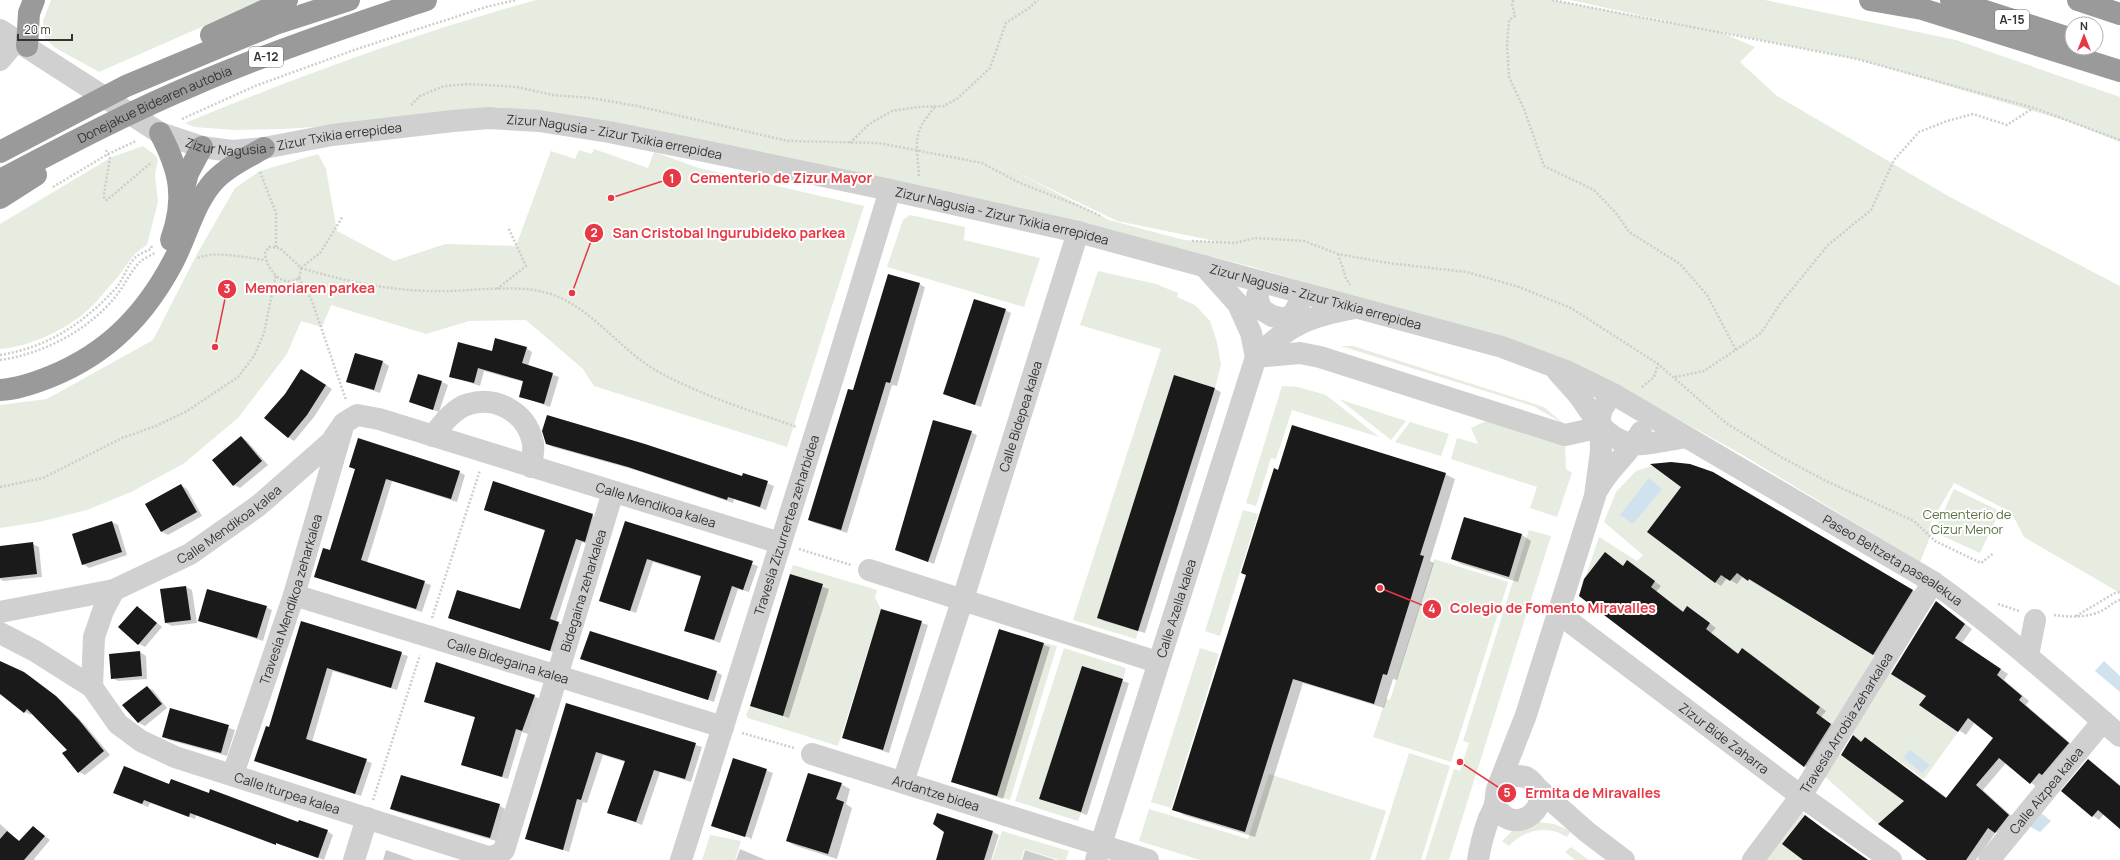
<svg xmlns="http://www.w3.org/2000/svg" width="2120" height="860" font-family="Manrope,sans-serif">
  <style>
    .green { fill: #e6ecdf; fill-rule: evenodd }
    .water { fill: #cfe2ee }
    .shadow { fill: #0003 }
    .building { fill: #1a1a1a }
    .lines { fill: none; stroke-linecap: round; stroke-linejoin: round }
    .path { stroke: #cdcdcd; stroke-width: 2.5; stroke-dasharray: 2 2; stroke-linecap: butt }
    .minor { stroke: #d0d0d0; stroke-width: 22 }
    .highway { stroke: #9a9a9a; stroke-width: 22 }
    .labels { text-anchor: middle; stroke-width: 4; stroke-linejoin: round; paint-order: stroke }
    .shield { fill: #fff; stroke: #707070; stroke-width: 1 }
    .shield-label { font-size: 12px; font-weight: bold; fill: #333 }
    .street-label { font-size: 13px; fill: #333; stroke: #fff }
    .park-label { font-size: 13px; fill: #56703f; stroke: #fff }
    .leader { fill: none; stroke: #e63946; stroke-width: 1.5 }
    .callout-dot { fill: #e63946; stroke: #fff; stroke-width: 1.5 }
    .mark-label { font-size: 12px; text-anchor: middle; font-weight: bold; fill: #fff }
    .callout-label { font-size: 14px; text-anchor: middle; font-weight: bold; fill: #e63946; stroke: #fff; stroke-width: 4; stroke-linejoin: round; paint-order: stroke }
  </style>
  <rect width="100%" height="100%" fill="#fff"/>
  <path class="green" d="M51,0H263L99,72L54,47L45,38L43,21Z
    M536,0H1553L1689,26L1570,0H1765L1956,40L2120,97V142L2067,121L1857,59L1720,32L1755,47L1740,62L1777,96L1950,197L2120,286V593L2024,537L2011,512L1954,483L1930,524V537L1920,562L1741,454L1631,393L1342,293L1249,266L1072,222L594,122L499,107L417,115L343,125L283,129L235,130L194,127L185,123C300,76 416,33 536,0ZM1008,168L1117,221L1220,242L1184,240L1109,220Z
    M143,146L156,156L158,160L155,174L158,202L147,245C129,256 129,264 116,279C105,291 95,305 82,315C60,332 28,347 0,349V224L110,158Z
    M594,149L648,168L654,152L699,168L864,206L787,447L594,386L583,369L526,320L469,321L426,334L331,305L322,327L301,321L287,354L238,418L183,464L131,492L87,510L39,522L0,528V405L47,399L153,340L197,254L235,188L260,171L318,154L326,169L337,231L394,261L445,244L516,246L551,151L575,159L579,150L592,154Z
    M910,215L965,227L964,240L1040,258L1024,307L887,267L903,220Z
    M1098,271L1156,284L1178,293L1177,297L1195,305L1210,321L1217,342L1221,365L1215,388L1174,376L1138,490L1179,503L1175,516L1134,503L1098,618L1138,631L1136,639L1073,620L1161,349L1080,325Z
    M1341,346H1353L1544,407L1564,424L1533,406Z
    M1282,386L1298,387L1326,395L1379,437L1292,410L1276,459L1271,458L1256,506L1246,503Z
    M1339,399L1406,421L1391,440Z
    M1490,419L1565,443L1566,469L1572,473L1557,517L1530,508L1537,487L1451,459L1457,438L1478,444L1471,428Z
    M1410,422L1449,434L1441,456L1395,442Z
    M1655,465L1681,487L1647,532L1714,583L1721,575L1730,581L1737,573L1748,581L1749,579L1874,656L1808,770L1579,596L1599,537L1637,561L1643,555L1604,522L1616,492L1636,471Z
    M1954,489L2000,511L1980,553L1934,532Z
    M1243,510L1258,514L1220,636L1205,631Z
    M1529,530L1551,536L1449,860H1425L1454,769L1460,771L1469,743L1463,741Z
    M1434,559L1508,582L1451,762L1373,737L1386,699L1390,700Z
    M793,565L877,590L875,598L881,609L838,746L748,718L746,715L750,706L783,715L823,585L790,574Z
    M1044,643L1057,646L1010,800L997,796Z
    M1064,648L1126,668L1123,679L1082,666L1039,799L1081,813L1078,821L1015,801Z
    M1200,648L1219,654L1171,808L1151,802Z
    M1887,671L1926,695L1920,705L1958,732L1924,779L1865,737L1861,742L1850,732Z
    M1836,752L1904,801L1878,824L1822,774Z
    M1409,753L1450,766L1421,860H1375Z
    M1269,774L1386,811L1370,860H1200L1139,841L1149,809L1248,839Z
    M1799,811L1805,815L1782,844L1803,860H1762Z
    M1538,822L1554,824L1571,831L1567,837C1548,824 1523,830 1509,846L1502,841L1513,830Z
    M1002,831L1069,851L1066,860H1059L1024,849L1021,860H992Z
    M710,835L741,841L735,860H702Z
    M1571,847L1589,860H1575L1565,852Z"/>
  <path class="water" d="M1649,478L1662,489L1633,524L1620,515Z
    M2104,661L2120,676V692L2095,671Z
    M1910,750L1930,765L1922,773L1903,757Z
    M2041,813L2051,821L2040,832L2029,826Z"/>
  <path class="shadow" d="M919,284L925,287L897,386L892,385L847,533L815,523L809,520L854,392Z
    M1005,310L1011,313L981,407L944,394Z
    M526,348L532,352L528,366L559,377L550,407L520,396L524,382L484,371L480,386L450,376Z
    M383,362L389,366L380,393L348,382Z
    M307,373L332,389L314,417L294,441L288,437Z
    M442,382L448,385L439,412L410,402Z
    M1215,389L1221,392L1145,633L1104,621L1098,617Z
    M971,432L977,435L934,564L896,549Z
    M241,437L247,441L268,465L240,488L234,485Z
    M547,444L743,477L744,474L774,486L766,510L734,499L733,503L635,470L553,447Z
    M1686,464L1705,469L1919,594L1879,658L1743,576L1737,584L1727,578L1721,586L1715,582L1682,487Z
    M350,467L459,472L465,475L457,502L392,481L367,563L431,585L422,612L315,577L330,551L356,470Z
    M1445,474L1455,479L1430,561L1434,563L1397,680L1393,679L1384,708L1303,683L1255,837L1184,815L1174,809Z
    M494,483L599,518L591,545L582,542L556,622L564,626L556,653L449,618L520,611L546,531L485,510Z
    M181,485L187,489L202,516L168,535L162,532L146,504Z
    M1465,518L1522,535L1531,541L1518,582L1461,564L1452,559Z
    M112,522L118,525L127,555L89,568L83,564Z
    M626,522L758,566L749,592L738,589L720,643L685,630L702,577L653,562L636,613L601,601Z
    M33,544L39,547L42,577L3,581L0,579V547Z
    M1628,562L1661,586L1656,592L1684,612L1688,607L1716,628L1711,633L1739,654L1743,649L1749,653L1826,711L1821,717L1836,728L1811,770L1580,596L1624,567Z
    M791,576L829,589L789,718L751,705Z
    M186,587L192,590L197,623L172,626L166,623L161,590Z
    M1936,602L1972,629L1962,643L2008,674L2004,680L2029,701L2026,705L2076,748L2038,788L2006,763L1983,790L2016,820L2003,836L1996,832L1976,860H1928L1905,801L1854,736L1863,742L1865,738L1873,743L1947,798L1995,738L1975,722L1966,735L1921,704L1927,695Z
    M137,607L162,627L145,647L139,644Z
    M266,607L272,610L263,641L199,620Z
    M882,610L928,625L889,753L843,737Z
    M302,622L408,656L397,690L333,671L312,742L372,763L361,796L255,760L270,728Z
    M1000,630L1050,647L1003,799L952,782Z
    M140,652L146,656L147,679L118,681L112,678Z
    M582,659L716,672L722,675L714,702Z
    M0,662L30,676L62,701L85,725L110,755L85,775L79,772L68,750L32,713L31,715L25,712L0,693Z
    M1082,667L1129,683L1087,815L1040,799Z
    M147,687L153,690L167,708L145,726L139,723L124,705Z
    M534,696L540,699L528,734L522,732L508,779L462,765L476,718L426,702Z
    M567,704L702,747L691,782L660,772L642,825L608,812L625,762L603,755L587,803L583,802L569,852L526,838Z
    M171,709L235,730L227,756L169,740L163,736Z
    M734,759L773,773L751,840L750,838L712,825Z
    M2088,760L2120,785V828L2104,814L2099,820L2093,816L2063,791Z
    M841,784L850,789L846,804L852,808L837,859L796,846L787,841Z
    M169,785L209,794L327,831L333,835L324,860L196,815L195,819L150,803L148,807L115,793Z
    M499,805L505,809L496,841L397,812L391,808Z
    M1811,820L1868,860H1804Z
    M0,824L20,842L33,827L50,840L34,859L35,860H0Z
    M993,832L999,835L991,860H937Z
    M740,849L766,860H736Z
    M386,850L414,860H383Z
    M1025,850L1056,860H1022Z"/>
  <path class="building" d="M888,274L920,283L890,383L886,382L841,530L808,520L848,389L853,390Z
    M974,299L1006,309L975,405L943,394Z
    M495,338L527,347L522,363L553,373L544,404L519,397L523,381L478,368L474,383L449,377L458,342L492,351Z
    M355,353L383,361L374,390L346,382Z
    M301,369L326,385L307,415L288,438L264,418L285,394Z
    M418,374L442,381L433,410L409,402Z
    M1174,375L1215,388L1138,631L1097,618Z
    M547,415L645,444L742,476L743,473L768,481L760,507L728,497L727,500L628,467L546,444L542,431Z
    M933,420L972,431L928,562L895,550Z
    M1292,425L1446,473L1420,555L1424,556L1387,675L1383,674L1374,704L1293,679L1245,832L1172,810L1246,575L1241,573L1262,506L1274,468L1278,470Z
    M241,436L262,461L233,486L212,460Z
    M358,438L460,471L451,499L386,479L361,560L425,581L416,609L314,577L323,548L330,550L355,469L349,467Z
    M1671,462L1690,464L1713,472L1913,590L1873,655L1749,579L1748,581L1737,573L1730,581L1721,575L1715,583L1647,532L1681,487L1650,464Z
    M493,481L593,514L585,542L576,539L550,619L559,622L550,651L448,618L457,590L520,609L545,530L484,510Z
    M181,484L197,512L161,532L145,504Z
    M1464,517L1522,534L1509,577L1451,559Z
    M112,521L122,552L82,565L72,534Z
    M625,521L753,561L743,590L732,586L714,640L684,631L701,576L647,559L630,611L599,601Z
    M33,542L37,574L0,578V546Z
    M1605,552L1623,566L1627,560L1655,581L1651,587L1683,612L1687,606L1710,623L1706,629L1738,654L1742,648L1820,707L1816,713L1831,724L1804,767L1579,596L1584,579Z
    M790,574L823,584L783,716L750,706Z
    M186,586L191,620L165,623L160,589Z
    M207,589L267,606L257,638L198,621Z
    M1936,601L1965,624L1955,638L2001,669L1997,675L2022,696L2019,700L2069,743L2042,775L2039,773L2030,784L1999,758L1976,785L2009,815L1995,833L1988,828L1966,860H1927L1878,824L1904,801L1841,755L1853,735L1861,742L1865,737L1946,798L1993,738L1968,718L1958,732L1919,705L1926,696L1891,674Z
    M137,606L157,623L138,645L118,627Z
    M881,609L922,621L883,750L842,738Z
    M301,621L402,652L391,688L327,668L306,739L367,759L355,794L254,761L266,726L269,727Z
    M999,629L1044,643L997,796L951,782Z
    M590,631L717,671L708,700L580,659Z
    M140,651L142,676L111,679L109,654Z
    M0,661L24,672L56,696L79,720L104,751L78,773L62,753L67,750L27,709L24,713L0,694Z
    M436,662L535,695L522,731L516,729L502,777L461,765L475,717L424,702Z
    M1082,666L1123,679L1081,812L1039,799Z
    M147,686L162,704L138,723L122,705Z
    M566,703L696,743L685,779L654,770L636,822L607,813L625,761L596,752L581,800L577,799L563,850L525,839Z
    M170,708L229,725L221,753L162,737Z
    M733,758L767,769L745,837L711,826Z
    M2088,759L2120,786V829L2098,810L2092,817L2061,791Z
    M124,766L169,784L171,779L209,793L210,789L298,822L299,820L328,830L318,858L276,843V845L190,813L189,817L144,800L142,804L113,793Z
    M808,773L842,783L836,799L844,802L828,854L786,841Z
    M401,775L500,804L490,838L390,809Z
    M937,813L993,831L984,860H936L944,832L933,824Z
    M1805,815L1825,830L1868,860H1803L1782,844Z
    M33,826L45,836L24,860H0V839L7,831L19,841Z"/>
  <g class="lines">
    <path class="path" d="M1513,0L1512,4L1515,16L1509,20L1507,45L1509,77L1524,109L1544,166L1594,190L1616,213L1629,232L1680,264L1707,295L1736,350
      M1552,0L1857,59L2034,108L2120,140
      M411,105L420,96L444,86L471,84L517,87L553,95L591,98L637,106L788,141L879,143L982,163L1020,183L1079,206L1101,216
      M182,119L255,86L357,49L486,7L516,0
      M850,143L868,125L892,111L918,107L944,106L958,98L990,68L1006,23L1029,8L1038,0
      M106,150L110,158L104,194V199L107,200L152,162
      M260,172L276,213V247
      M919,176C917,143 911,134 935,107
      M53,187L108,154L136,141
      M1192,241L1235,243L1255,238L1304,241L1338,254L1388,263L1467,272L1519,287L1571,308L1658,364L1726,423L1781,457L1826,481L1914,521L1935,541L1981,563L1994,553
      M269,247L280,248L301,268L299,278C297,279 293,281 290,281C277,283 265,264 265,253Z
      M1338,254L1346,278L1350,285
      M198,258C213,250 248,258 265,260
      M301,268C344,281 390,291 435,291C468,292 512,284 544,292C590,304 617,348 657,371C700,395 751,411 797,427
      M301,268L320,253L343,216
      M299,278L312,301L346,400
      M497,289L526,266L508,227
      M0,355C49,347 84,323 117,287C124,278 128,263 137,256C141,253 147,251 151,249L152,245
      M0,360C43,354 89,330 116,296C125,285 131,270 141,261C145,258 151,255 155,253
      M1675,377L1704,371L1761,333L1780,304L1828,245L1871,210L1894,160L1919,132L1947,121L1973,114L2007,125L2033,108
      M1642,387L1654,377L1658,364
      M0,487L43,478L122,438L156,426L187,411L238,377L254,356L264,333L276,274
      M799,549L851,565
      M1998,604L2019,611
      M2054,615C2069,617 2087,618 2101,611C2108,608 2113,602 2120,600
      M2076,616L2115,593L2120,592
      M432,618L480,470
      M742,733L794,748
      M373,800L420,655"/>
    <g class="minor">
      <path id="s1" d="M0,30L160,133L202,147L232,151L264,148L332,135L453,121L489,118L539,121L609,132L704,151L890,190L1078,232L1502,347L1566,371L1615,395L1933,582C1999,629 2059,683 2120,736"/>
      <path d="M0,60L17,40"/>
      <path d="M1204,266L1238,304L1251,333L1256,357"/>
      <path d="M1262,283L1257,296L1261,309L1272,316L1284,319L1293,314L1300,302"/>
      <path d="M1256,357L1300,353L1320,357L1565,435L1601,427"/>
      <path d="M1558,372C1565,380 1573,388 1580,397C1596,420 1611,447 1643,444C1657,443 1672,439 1686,437"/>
      <path d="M433,436C442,424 454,408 469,404C496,396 525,412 532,439C535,447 532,458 531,467"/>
      <path d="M1598,489C1609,468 1629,454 1641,432"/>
      <path d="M869,570L1157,662"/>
      <path id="s2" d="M294,595L723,727"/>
      <path id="s3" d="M0,612L114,590L190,554L258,506L331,442L344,423L357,415L379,419L780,543"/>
      <path id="s4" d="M1558,613L1801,796L1891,860"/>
      <path id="s5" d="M0,633L35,651L92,687L118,724L141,741L175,757L488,857L498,855L504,850L613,492"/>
      <path d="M2028,656L2035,620"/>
      <path d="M92,687L94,637L103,611L114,590"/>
      <path id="s6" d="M812,754L1148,860"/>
      <path id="s7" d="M233,774L294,595L342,430"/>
      <path id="s8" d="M903,782L968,583L1078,232"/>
      <path d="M1499,784L1526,715L1595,496L1601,451L1600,417L1602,409L1608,400L1615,395"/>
      <path d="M1536,787L1587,832L1624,860"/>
      <path d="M354,860L367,818"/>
      <path id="s9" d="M681,860L834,374L890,190"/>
      <path id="s10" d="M1096,860L1256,357C1288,325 1310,316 1355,308"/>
      <path d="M1478,860C1480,846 1484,832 1489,818C1491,814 1494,809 1495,804C1497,796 1494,789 1502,782C1508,776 1517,775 1525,777C1529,778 1531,781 1534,784C1556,809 1509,840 1495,803"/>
      <path id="s11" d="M1753,860L1801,796L1933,582"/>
      <path id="s12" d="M1989,860L2103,721"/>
    </g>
    <g class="highway">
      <path d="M1870,0L1922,9L2120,71"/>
      <path d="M1951,0L2072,39"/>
      <path d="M2078,0L2120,14"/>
      <path d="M211,35L287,0"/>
      <path d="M27,46L29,13L34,0"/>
      <path d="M160,133C180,171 186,198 171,240"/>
      <path d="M0,152L126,86L275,24L349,0"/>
      <path id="s13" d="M0,180C65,146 129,112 196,84C271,52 349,26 426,0"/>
      <path d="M182,196L188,173L202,147"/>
      <path d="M0,198L36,175"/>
      <path d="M0,390C18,389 35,383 52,376C108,353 145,315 173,262C187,236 194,203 214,181C227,167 248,157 264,148"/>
    </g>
  </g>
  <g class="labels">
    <g class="shield">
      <rect x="1995" y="10" width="34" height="20" rx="3"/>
      <rect x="249" y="47" width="34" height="20" rx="3"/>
    </g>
    <g class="shield-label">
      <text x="2012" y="24">A-15</text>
      <text x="266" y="61">A-12</text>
    </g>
    <g class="street-label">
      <text dy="5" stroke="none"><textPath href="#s13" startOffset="172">Donejakue Bidearen autobia</textPath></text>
      <text dy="5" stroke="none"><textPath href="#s1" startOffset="327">Zizur Nagusia - Zizur Txikia errepidea</textPath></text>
      <text dy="5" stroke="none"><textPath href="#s1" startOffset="651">Zizur Nagusia - Zizur Txikia errepidea</textPath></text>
      <text dy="5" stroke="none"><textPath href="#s1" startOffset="1047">Zizur Nagusia - Zizur Txikia errepidea</textPath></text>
      <text dy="5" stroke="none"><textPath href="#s1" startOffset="1371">Zizur Nagusia - Zizur Txikia errepidea</textPath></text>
      <text dy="5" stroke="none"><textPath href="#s8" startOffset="384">Calle Bidepea kalea</textPath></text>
      <text dy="5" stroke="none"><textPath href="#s3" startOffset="731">Calle Mendikoa kalea</textPath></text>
      <text dy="5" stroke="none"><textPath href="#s3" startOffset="249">Calle Mendikoa kalea</textPath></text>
      <text dy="5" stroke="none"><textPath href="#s9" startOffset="351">Travesía Zizurrertea zeharbidea</textPath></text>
      <text dy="5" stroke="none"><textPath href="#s1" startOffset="2010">Paseo Beltzeta pasealekua</textPath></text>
      <text dy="5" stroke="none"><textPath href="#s5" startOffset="836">Bidegaina zeharkalea</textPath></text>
      <text dy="5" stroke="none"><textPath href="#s7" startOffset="184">Travesía Mendikoa zeharkalea</textPath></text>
      <text dy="5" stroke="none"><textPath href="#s10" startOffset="264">Calle Azella kalea</textPath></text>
      <text dy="5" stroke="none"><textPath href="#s2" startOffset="224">Calle Bidegaina kalea</textPath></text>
      <text dy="5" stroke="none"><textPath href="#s11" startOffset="166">Travesía Arrobia zeharkalea</textPath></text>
      <text dy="5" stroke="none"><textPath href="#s4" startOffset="208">Zizur Bide Zaharra</textPath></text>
      <text dy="5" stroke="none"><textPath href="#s12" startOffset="90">Calle Aizpea kalea</textPath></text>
      <text dy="5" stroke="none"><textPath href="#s5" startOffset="336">Calle Iturpea kalea</textPath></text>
      <text dy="5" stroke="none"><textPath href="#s6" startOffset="130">Ardantze bidea</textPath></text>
    </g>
    <g class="park-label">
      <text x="1967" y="519">Cementerio de<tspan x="1967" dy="15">Cizur Menor</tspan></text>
    </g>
  </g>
  <path class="leader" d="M611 198L672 178M572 293L594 233M215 347L227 289M1380 588L1432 609M1460 762L1507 793"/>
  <g class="callout-dot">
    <circle cx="611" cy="198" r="4"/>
    <circle cx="572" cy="293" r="4"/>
    <circle cx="215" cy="347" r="4"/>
    <circle cx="1380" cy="588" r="4"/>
    <circle cx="1460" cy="762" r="4"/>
    <circle cx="672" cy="178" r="10"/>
    <circle cx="594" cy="233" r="10"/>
    <circle cx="227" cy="289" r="10"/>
    <circle cx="1432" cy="609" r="10"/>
    <circle cx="1507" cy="793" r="10"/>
  </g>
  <g class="mark-label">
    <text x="672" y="183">1</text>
    <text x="594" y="237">2</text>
    <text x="227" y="293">3</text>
    <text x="1432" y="613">4</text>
    <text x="1507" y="797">5</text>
  </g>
  <g class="callout-label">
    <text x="781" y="183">Cementerio de Zizur Mayor</text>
    <text x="729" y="238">San Cristobal Ingurubideko parkea</text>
    <text x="310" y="293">Memoriaren parkea</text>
    <text x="1553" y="613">Colegio de Fomento Miravalles</text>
    <text x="1593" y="798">Ermita de Miravalles</text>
  </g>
  <g transform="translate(2084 36)"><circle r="19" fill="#ffffff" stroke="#adadad"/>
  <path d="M0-3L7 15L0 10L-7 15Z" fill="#e63946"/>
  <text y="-6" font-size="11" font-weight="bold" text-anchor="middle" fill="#333333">N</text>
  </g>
  <path d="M18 34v6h54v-6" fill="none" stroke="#333333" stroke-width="2"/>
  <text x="24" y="34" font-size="12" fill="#333333" stroke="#ffffff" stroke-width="3" paint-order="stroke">20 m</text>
</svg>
